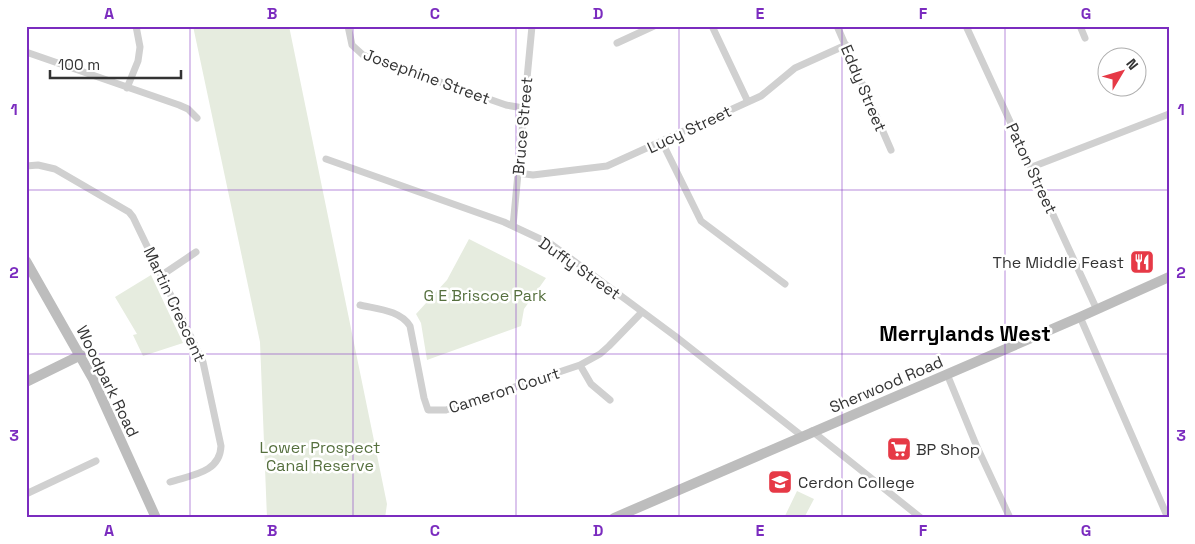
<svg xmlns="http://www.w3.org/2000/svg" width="1195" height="544" font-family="'Space Grotesk',sans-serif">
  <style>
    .green { fill: #e6ecdf }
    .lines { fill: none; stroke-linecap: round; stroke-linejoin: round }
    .minor { stroke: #d0d0d0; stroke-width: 7 }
    .secondary { stroke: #bdbdbd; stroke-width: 10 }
    .grid { fill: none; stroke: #7b2cbf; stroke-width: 1; stroke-opacity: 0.55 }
    .labels { text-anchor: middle; stroke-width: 5; stroke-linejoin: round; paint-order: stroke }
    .street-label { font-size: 16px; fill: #333; stroke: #fff }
    .poi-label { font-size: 16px; fill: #333; stroke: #fff; text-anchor: start }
    .park-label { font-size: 16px; fill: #56703f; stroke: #fff }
    .district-label { font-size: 21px; font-weight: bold; fill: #000; stroke: #fff }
    .neatline { fill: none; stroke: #7b2cbf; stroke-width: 2 }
    .grid-label { font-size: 16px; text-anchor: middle; font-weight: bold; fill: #7b2cbf }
  </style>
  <rect width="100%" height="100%" fill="#fff"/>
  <path class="green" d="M193,26H289L387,504L385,518H267L260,342Z
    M469,239L546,278L524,309L521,326L427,360L421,323L416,314L447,280Z
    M151,275L183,343L143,356L133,335L137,334L115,297Z
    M797,491L814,499L804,518H784Z"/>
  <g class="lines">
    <path class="minor" d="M348,26L352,45L363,55L506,105L523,108
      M712,26L748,102
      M837,26L891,150
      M966,26L1097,310
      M1080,26L1085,38
      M617,43L654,26
      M26,52L179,105L188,109L197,118
      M127,88L138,61L140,47L136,26
      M662,142L701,221L785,284
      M326,159L504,222L551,244L675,336L802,436
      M26,166L38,165L55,169L129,212L133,217L203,362L221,446C220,473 191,475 170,482
      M1032,167L1169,114
      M518,173L533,175L607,166L761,96L795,68L846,45
      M513,226L532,26
      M162,275L196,252
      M360,305C377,309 400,310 410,326L424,398L428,410H446L580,365L600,354L609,346L642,312
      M1080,317L1168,518
      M580,365L591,384L610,400
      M947,374L977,447L1010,518
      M812,431L921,518
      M26,494L96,461"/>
    <path class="secondary" d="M26,261L93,379L156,518
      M26,382L81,355
      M614,518L1080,317L1169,277"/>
  </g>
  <path class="grid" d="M190,26V518M353,26V518M516,26V518M679,26V518M842,26V518M1005,26V518M26,190H1169M26,354H1169"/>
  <defs>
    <symbol id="restaurant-square" viewBox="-11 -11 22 22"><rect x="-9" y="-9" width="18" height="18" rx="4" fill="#e63946" stroke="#fff"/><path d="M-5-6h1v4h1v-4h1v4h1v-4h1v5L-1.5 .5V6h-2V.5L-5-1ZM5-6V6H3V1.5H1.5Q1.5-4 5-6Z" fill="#fff"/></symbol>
    <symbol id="supermarket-square" viewBox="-11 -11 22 22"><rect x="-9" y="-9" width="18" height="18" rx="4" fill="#e63946" stroke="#fff"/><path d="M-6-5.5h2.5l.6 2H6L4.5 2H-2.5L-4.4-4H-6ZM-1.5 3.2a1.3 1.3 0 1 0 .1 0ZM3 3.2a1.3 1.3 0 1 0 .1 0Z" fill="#fff"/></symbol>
    <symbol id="school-square" viewBox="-11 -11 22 22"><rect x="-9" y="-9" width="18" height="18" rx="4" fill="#e63946" stroke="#fff"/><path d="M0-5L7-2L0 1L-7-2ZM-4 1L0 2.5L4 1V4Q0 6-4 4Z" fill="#fff"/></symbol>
  </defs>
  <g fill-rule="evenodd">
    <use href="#restaurant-square" x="1128" y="248" width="28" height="28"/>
    <use href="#supermarket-square" x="885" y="435" width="28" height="28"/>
    <use href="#school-square" x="766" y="468" width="28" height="28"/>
  </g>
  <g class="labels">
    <g class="street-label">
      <text transform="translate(427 76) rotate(20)" y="6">Josephine Street</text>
      <text transform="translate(864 88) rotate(67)" y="6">Eddy Street</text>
      <text transform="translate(522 126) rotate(-85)" y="6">Bruce Street</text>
      <text transform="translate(689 129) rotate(-25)" y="6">Lucy Street</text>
      <text transform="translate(1032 168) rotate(65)" y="6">Paton Street</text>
      <text transform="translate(580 268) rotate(35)" y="6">Duffy Street</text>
      <text transform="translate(175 304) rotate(65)" y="6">Martin Crescent</text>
      <text transform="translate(108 381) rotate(64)" y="6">Woodpark Road</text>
      <text transform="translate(886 384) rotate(-23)" y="6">Sherwood Road</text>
      <text transform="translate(504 390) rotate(-18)" y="6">Cameron Court</text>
    </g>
    <g class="poi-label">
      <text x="1124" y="268" text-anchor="end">The Middle Feast</text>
      <text x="916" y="455">BP Shop</text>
      <text x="798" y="488">Cerdon College</text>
    </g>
    <g class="park-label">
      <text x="485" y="301">G E Briscoe Park</text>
      <text x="320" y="453">Lower Prospect<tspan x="320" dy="18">Canal Reserve</tspan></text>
    </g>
    <g class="district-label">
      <text x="965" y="341">Merrylands West</text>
    </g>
  </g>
  <rect width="1195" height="544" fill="none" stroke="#ffffff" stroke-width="55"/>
  <g transform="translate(1122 72) rotate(52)"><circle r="24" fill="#ffffff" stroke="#adadad"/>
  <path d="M0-4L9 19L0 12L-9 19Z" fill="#e63946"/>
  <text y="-8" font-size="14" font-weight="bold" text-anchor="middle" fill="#333333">N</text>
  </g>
  <path d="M50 70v8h131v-8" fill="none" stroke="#333333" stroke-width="2.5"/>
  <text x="58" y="70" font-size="15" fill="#333333" stroke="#ffffff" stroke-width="4" paint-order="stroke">100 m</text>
  <rect x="28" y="28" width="1140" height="488" class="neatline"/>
  <g class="grid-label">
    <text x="109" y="19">A</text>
    <text x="272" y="19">B</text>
    <text x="435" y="19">C</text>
    <text x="598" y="19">D</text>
    <text x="760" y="19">E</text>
    <text x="923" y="19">F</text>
    <text x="1086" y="19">G</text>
    <text x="14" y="115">1</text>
    <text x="1181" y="115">1</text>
    <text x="14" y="278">2</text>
    <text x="1181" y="278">2</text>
    <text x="14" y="441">3</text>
    <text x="1181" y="441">3</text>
    <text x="109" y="536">A</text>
    <text x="272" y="536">B</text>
    <text x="435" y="536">C</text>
    <text x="598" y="536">D</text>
    <text x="760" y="536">E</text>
    <text x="923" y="536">F</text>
    <text x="1086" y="536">G</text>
  </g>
</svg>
